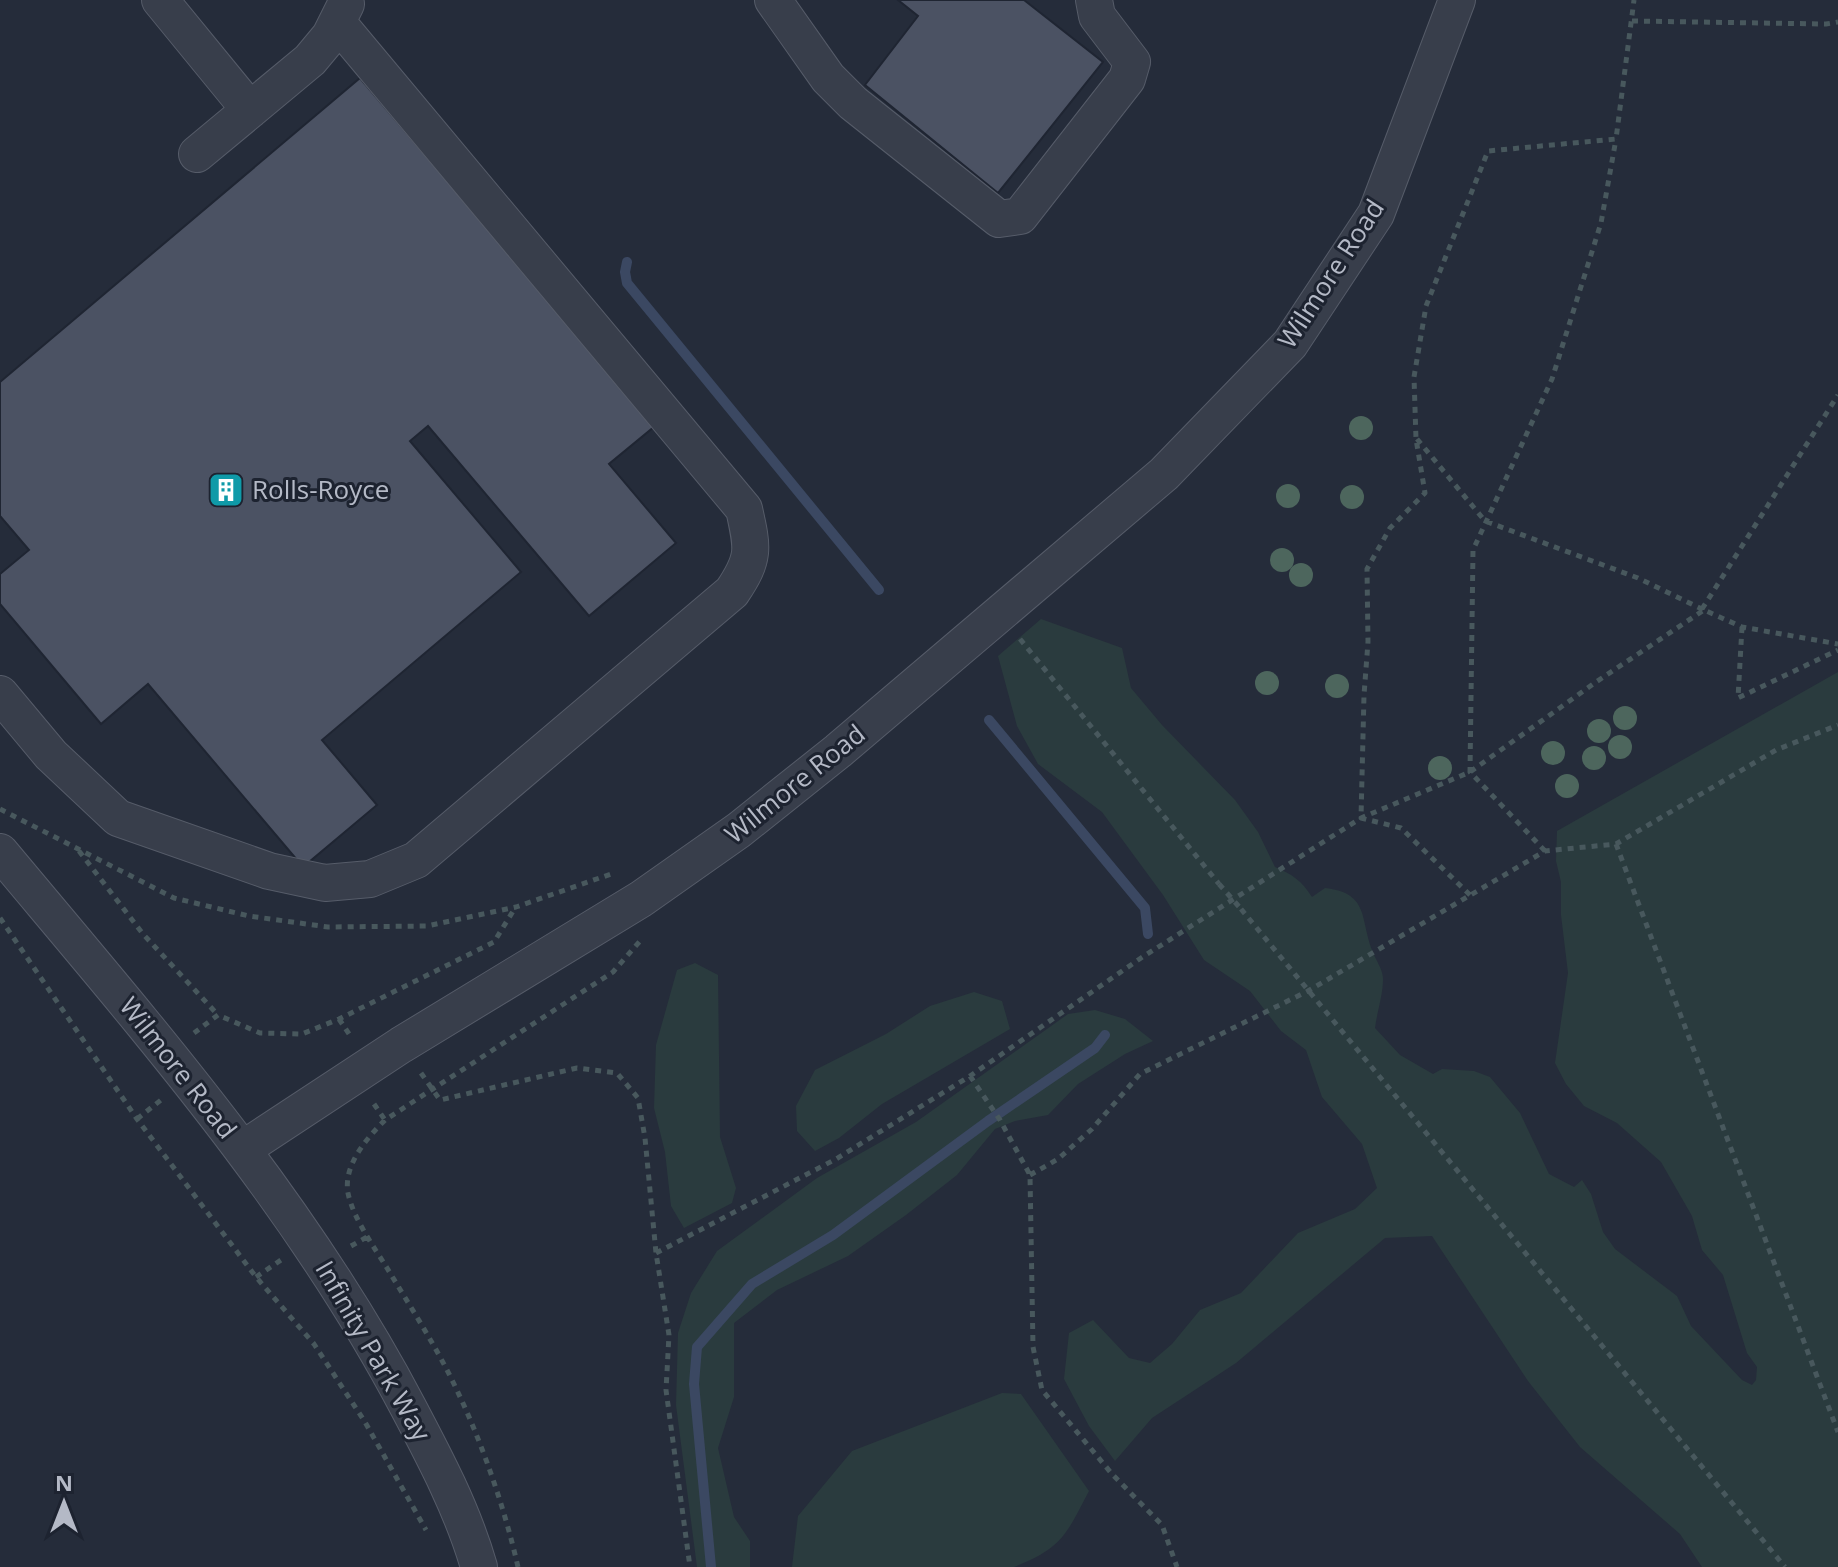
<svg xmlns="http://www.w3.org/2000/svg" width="1838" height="1567" font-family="'Open Sans',sans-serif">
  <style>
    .green { fill: #2a3b3e }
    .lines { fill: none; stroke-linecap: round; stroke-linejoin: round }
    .stream { stroke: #3b4862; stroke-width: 10 }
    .building { fill: #4b5263; stroke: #1f2532; stroke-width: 2 }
    .minor-casing { stroke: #565c69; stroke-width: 38 }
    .path { stroke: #48585d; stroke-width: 5; stroke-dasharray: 6 6; stroke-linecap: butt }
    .minor { stroke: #383e4b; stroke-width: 36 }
    .path-bridge { stroke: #48585d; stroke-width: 5; stroke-dasharray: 6 6; stroke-linecap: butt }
    .tree { fill: #4d665d }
    .labels { text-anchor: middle; stroke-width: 6; stroke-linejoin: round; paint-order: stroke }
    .street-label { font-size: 26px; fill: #b4b9c6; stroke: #1d2330 }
    .poi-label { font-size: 26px; fill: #b4b9c6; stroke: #1d2330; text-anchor: start }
  </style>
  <rect width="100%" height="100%" fill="#252c3a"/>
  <path class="green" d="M1041,619L1122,648L1131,688L1162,725L1235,800L1258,832L1275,867C1292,874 1302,881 1312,897L1325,888C1369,893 1360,918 1372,950C1375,959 1383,969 1383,979C1383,995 1377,1012 1375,1028L1400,1055L1433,1074L1442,1069L1474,1071L1490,1077L1520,1113L1549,1174L1574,1187L1582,1180L1591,1194L1603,1232L1615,1249L1677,1296L1691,1326L1742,1380L1752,1385L1756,1380L1757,1367L1747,1353L1723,1275L1702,1250L1692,1216L1661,1162L1617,1123L1584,1106L1566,1084L1555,1063L1568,973L1561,915V882L1556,861L1557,831L1838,672V1567H1702L1680,1534L1580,1447L1528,1381L1432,1236L1385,1238L1236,1363L1152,1418L1115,1461L1089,1426L1064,1379L1069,1333L1093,1320L1129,1358L1150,1363L1172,1344L1200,1310L1241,1293L1298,1233L1355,1209L1377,1188L1362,1144L1322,1097L1306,1050L1281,1031L1250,991L1204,960L1163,895L1102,812L1038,764L1017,726L998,656Z
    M695,963L718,975L720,1137L736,1188L732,1203L684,1228L671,1206L665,1152L654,1108L656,1045L677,970Z
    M974,992L1002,1001L1010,1029L882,1104L839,1138L815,1151L797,1131L796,1106L815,1070L886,1034L930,1006Z
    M1095,1010L1125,1019L1153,1041L1125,1054L1078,1084L1048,1115L1015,1121L995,1129L957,1175L906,1215L848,1256L777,1290L734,1323V1397L718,1448L734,1517L750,1541V1567H697L676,1405L678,1333L691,1293L717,1251L817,1178L916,1122L1068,1014Z
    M1002,1393L1021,1394L1089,1491C1066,1535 1062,1548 1014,1567H792L798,1516L852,1451Z"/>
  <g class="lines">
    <path class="stream" d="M627,262L625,272L627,283L879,590
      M989,720L1145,908L1148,934
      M711,1567L694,1384L697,1347L752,1284L833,1235L988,1121L1095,1048L1105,1035"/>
  </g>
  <path class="building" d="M898,0H1024L1103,62L998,193L865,85L918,16Z
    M360,78L655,426L609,464L676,543L589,616L428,426L410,441L521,572L322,740L377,805L303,867L148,684L101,724L0,604V574L29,550L0,516V382Z"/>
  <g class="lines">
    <defs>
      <path id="minor" d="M160,0L250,110
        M773,0L828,78L853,103L999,219L1020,216L1127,79L1132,62L1097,16L1094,0
        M197,154L310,60L330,36L346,4
        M0,694L51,755L118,818L269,871L325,883L370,879L416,860L732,592C755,558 753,549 744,509L337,22
        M0,852C147,1028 301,1203 408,1407C435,1458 463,1511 479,1567
        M243,1149L401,1045L641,899L739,830L838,751L1164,474L1290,344L1376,214L1457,0"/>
    </defs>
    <use href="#minor" class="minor-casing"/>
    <path class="path" d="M1632,21L1826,24L1838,22
      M1417,439L1485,521L1638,578L1704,610
      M1702,609L1838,395
      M1742,627L1738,698L1838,650
      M1020,639L1219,884
      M0,809L174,898L249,916L328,927L427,926L516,907L611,874
      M1616,844L1838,1432
      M79,851L143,934L218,1015
      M1545,851L1470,772L1473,550L1552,379L1601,223L1616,139
      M1470,895L1401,828L1361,818L1364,695L1368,642L1367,569L1390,528L1425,493L1416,439L1414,377L1426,306L1488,151L1616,139L1634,0
      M1241,909L1785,1567
      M0,918L137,1119L256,1277L314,1344L365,1422L426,1530
      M339,1019L351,1037
      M194,1033L218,1015L260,1033L302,1034L339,1019L494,942L515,908
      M421,1073L440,1100L577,1068L617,1073L638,1098L645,1138L656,1253L669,1335L666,1390L690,1567
      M970,1076L1000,1120L1030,1175L1033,1347L1042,1390L1112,1474L1162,1525L1177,1567
      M374,1104L385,1120
      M137,1119L161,1100
      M1030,1175L1058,1159L1092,1129L1140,1074L1308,991L1545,851L1616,844L1776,750L1838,725
      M351,1246L367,1237
      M656,1253L836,1159L970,1076L1141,958L1361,818L1470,772L1596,682L1704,610L1742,627L1838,644
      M256,1277L281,1260
      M518,1567C503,1501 477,1428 446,1368C428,1334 407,1301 387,1268C374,1247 353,1218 348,1193C343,1165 367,1138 385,1120L613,972L640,941"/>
    <use href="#minor" class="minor"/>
    <path class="path-bridge" d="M1219,884L1241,909"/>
  </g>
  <g class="tree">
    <circle cx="1361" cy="428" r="12"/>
    <circle cx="1288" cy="496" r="12"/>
    <circle cx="1352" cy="497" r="12"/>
    <circle cx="1282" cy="560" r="12"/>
    <circle cx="1301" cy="575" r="12"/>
    <circle cx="1267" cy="683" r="12"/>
    <circle cx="1337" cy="686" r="12"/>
    <circle cx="1625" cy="718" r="12"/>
    <circle cx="1599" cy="731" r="12"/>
    <circle cx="1620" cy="747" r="12"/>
    <circle cx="1553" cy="753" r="12"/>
    <circle cx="1594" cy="758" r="12"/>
    <circle cx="1440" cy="768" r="12"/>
    <circle cx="1567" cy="786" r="12"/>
  </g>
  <defs>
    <symbol id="building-square" viewBox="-11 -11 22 22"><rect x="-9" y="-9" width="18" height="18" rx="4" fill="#0f9aa8" stroke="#1d2330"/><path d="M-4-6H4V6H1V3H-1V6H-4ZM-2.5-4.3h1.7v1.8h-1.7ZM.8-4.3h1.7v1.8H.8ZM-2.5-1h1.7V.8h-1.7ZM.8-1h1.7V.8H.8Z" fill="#fff"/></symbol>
  </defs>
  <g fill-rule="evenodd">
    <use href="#building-square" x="206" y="470" width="40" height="40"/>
  </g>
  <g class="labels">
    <g class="street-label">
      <text transform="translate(1331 274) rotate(-57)" y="9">Wilmore Road</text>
      <text transform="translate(795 784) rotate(-39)" y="9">Wilmore Road</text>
      <text transform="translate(178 1068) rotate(52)" y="9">Wilmore Road</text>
      <text transform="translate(373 1351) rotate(60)" y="9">Infinity Park Way</text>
    </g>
    <g class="poi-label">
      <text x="252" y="499">Rolls-Royce</text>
    </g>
  </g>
  <g transform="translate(64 1503)" stroke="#1d2330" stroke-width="6" paint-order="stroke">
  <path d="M0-6L14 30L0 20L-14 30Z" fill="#b4b9c6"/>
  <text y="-12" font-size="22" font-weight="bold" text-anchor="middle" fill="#b4b9c6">N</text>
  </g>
</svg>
